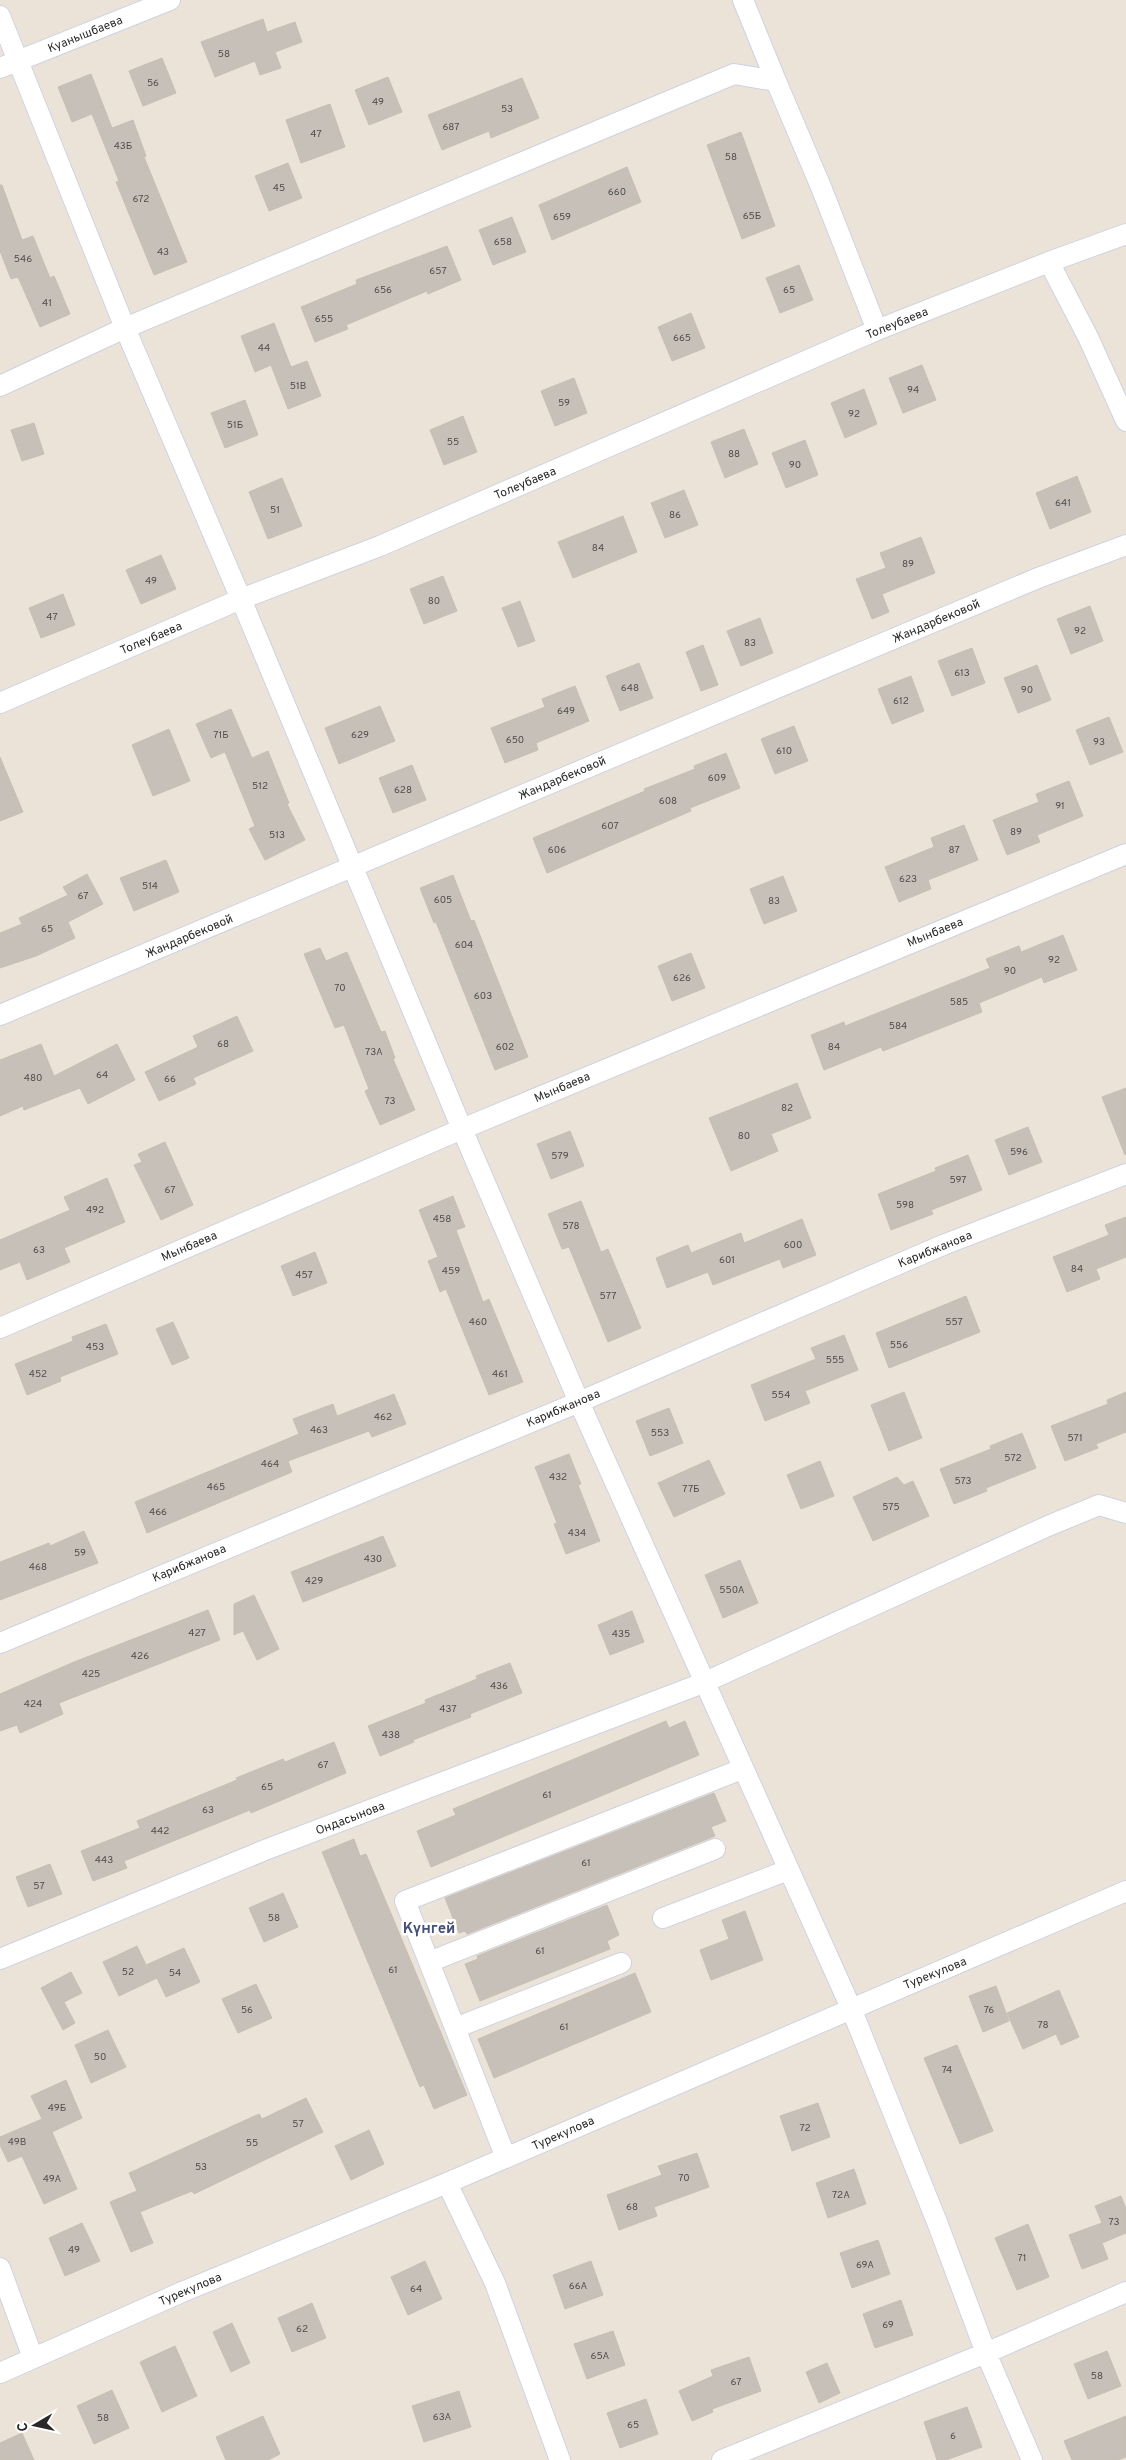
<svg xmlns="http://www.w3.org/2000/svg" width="1126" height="2460" font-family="Overpass,sans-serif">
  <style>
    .building { fill: #c7c0b8; stroke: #c7bfb2 }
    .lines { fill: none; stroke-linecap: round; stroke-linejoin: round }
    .minor-casing { stroke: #cdd2e2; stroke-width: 22 }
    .minor { stroke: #fff; stroke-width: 20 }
    .labels { text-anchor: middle; stroke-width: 5; stroke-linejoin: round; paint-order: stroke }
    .number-label { font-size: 10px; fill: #504e4c }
    .street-label { font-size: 12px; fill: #282828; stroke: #fff }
    .quarter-label { font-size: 15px; font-weight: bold; fill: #45517b; stroke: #fff }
  </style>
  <rect width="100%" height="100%" fill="#ece3d8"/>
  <path class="building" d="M263,19L267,32L295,22L302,42L275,52L281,68L260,75L255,61L215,77L201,42Z
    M162,58L176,93L143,106L129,71Z
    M91,74L112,128L133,120L146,156L144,157L187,262L154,275L116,182L119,181L92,114L72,122L58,87Z
    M388,77L402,112L369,125L355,90Z
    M522,78L539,118L491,138L489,131L442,150L428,115Z
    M330,104L345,147L301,163L286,120Z
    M741,132L775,226L742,239L707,145Z
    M288,163L302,198L269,211L255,176Z
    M627,167L641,202L552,240L539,205Z
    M0,185H2L22,240L33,236L50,278L54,276L70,314L40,327L18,277L11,279L0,251Z
    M512,217L526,252L493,265L479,230Z
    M447,246L461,280L428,294L427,291L346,325L348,329L315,342L301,307L357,284L356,280Z
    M799,265L813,300L780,313L766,278Z
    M691,313L705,348L672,361L658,327Z
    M274,323L291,367L307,361L321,396L288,409L271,365L255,372L241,336Z
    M922,365L936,400L903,413L889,378Z
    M574,378L587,413L555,426L541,391Z
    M864,389L877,424L845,438L831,403Z
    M245,400L258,435L225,448L211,413Z
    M463,416L477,452L444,465L430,430Z
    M34,423L44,454L22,461L11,430Z
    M744,429L758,464L725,478L711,442Z
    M805,440L818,475L786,488L772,453Z
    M1077,476L1091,512L1050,529L1036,493Z
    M282,478L302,526L268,539L249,492Z
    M684,490L698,525L665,538L651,503Z
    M623,516L637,552L573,578L558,542Z
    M921,537L935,573L882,594L889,612L872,619L856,579L886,568L880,553Z
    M161,555L176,589L141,604L126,570Z
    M443,576L457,611L424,624L410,589Z
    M63,594L75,625L41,638L29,608Z
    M520,601L535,641L518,647L502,608Z
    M1090,606L1103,641L1071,654L1057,619Z
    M760,618L773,653L741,666L727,631Z
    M703,645L718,685L701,691L686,652Z
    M972,648L985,683L952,696L938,661Z
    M639,663L653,698L620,711L606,676Z
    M1037,665L1051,700L1018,713L1004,678Z
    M911,676L924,711L892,724L878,689Z
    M575,686L589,721L536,743L538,750L505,763L491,728L545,707L542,699Z
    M380,706L395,741L339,764L325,728Z
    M231,709L252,758L268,751L289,803L287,804L305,840L265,860L249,829L255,826L225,752L211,758L196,724Z
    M1109,717L1123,752L1090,765L1076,730Z
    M794,726L808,761L775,774L761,739Z
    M169,729L190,781L153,796L132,745Z
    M726,753L740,788L690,808L691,811L547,873L533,838L645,791L644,789L695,769L694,766Z
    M0,757L23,812L0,821Z
    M412,765L426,800L393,813L379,778Z
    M1069,781L1083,816L1037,835L1040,842L1007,855L993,820L1039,802L1036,794Z
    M964,825L978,860L928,880L931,889L899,902L885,867L934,847L931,838Z
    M166,860L179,892L134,911L120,878Z
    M87,874L103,904L68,922L75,938L36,956L0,968V933L22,924L19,918L68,895L63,887Z
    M453,875L471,921L474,920L528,1057L495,1070L436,922L434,923L420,888Z
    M783,876L797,911L764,924L750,889Z
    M1063,935L1077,970L1044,983L1042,977L979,1003L982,1012L883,1051L881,1047L824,1070L811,1035L844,1022L845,1026L990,968L986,959L1019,946L1021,952Z
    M320,948L326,961L347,952L381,1032L385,1031L395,1058L393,1059L415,1110L380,1125L365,1091L369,1089L344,1025L335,1028L304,954Z
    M691,953L705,988L672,1001L658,966Z
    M237,1016L253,1051L193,1078L196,1084L159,1101L145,1072L198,1047L193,1036Z
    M41,1044L54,1076L117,1044L135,1080L88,1104L80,1088L24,1110L23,1106L0,1116V1060Z
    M797,1083L811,1118L771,1134L778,1151L731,1171L709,1118Z
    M1126,1088V1154L1125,1155L1102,1097Z
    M1028,1127L1042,1162L1009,1175L995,1140Z
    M570,1131L584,1166L551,1179L537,1144Z
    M165,1142L193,1205L161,1220L134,1165L142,1162L138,1154Z
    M968,1155L982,1190L931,1210L933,1214L891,1230L878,1194L936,1171L935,1168Z
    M107,1178L125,1222L64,1248L70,1262L27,1280L20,1262L0,1270V1240L70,1210L64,1197Z
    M453,1196L465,1227L456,1230L483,1302L489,1299L523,1382L489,1395L446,1289L440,1292L428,1261L438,1257L419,1210Z
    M581,1201L601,1252L608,1249L641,1328L608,1342L569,1247L562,1249L548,1214Z
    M1126,1217V1257L1096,1269L1100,1279L1067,1292L1053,1257L1109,1235L1105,1225Z
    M802,1219L816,1255L783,1268L780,1259L713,1285L708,1272L667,1288L656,1258L688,1245L691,1253L741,1233L744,1243Z
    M315,1252L327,1283L293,1296L281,1266Z
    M966,1296L980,1332L889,1368L876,1333Z
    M173,1322L189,1358L172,1365L156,1329Z
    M106,1324L118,1354L60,1377L61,1381L27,1395L15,1364L73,1341L72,1337Z
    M844,1335L858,1370L805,1391L810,1403L765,1421L751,1385L816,1359L811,1348Z
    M904,1392L922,1438L889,1451L871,1405Z
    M1126,1392V1432L1096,1444L1098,1448L1065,1461L1051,1426L1108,1404L1107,1400Z
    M394,1394L406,1424L372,1437L369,1431L288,1461L292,1472L147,1533L135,1502L299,1434L293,1419L333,1404L337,1416Z
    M669,1408L683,1443L650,1456L636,1421Z
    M1022,1433L1036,1468L986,1488L987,1491L954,1504L940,1469L991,1449L990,1446Z
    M569,1454L581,1484L578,1485L600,1541L566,1554L554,1524L557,1523L535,1467Z
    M709,1460L725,1494L674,1517L658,1483Z
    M820,1461L834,1496L801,1509L787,1475Z
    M897,1477L904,1485L913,1481L929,1516L873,1541L853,1497Z
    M84,1531L98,1563L0,1600V1562L49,1543L50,1546Z
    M383,1536L396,1566L303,1602L291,1572Z
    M740,1560L758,1603L723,1618L705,1575Z
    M254,1595L279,1649L257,1660L243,1631L234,1635V1604Z
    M208,1610L220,1640L59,1703L63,1714L20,1733L17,1725L0,1731V1694L74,1662Z
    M632,1611L644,1642L610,1655L598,1625Z
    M510,1663L522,1693L470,1714L471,1717L413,1740L414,1742L380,1756L368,1726L426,1703L425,1700L477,1679L476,1676Z
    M666,1721L669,1728L685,1721L699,1755L431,1867L417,1831L456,1815L453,1809Z
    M334,1742L346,1773L251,1813L250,1810L124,1861L127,1868L93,1881L81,1851L140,1828L137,1821L237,1780L236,1778L283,1759L285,1762Z
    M714,1793L726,1821L711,1827L715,1836L467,1934L465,1931L459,1933L445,1898Z
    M354,1839L360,1856L366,1854L467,2095L434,2109L424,2085L420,2087L322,1852Z
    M50,1864L62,1894L28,1907L16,1877Z
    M283,1893L298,1927L264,1942L249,1908Z
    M607,1905L619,1935L607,1941L610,1949L480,2001L465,1964L478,1959L477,1956Z
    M745,1911L763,1960L711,1980L700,1950L729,1939L722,1920Z
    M137,1946L146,1965L184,1948L200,1982L166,1997L157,1978L119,1996L103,1962Z
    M71,1972L82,1993L64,2002L75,2023L63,2030L41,1988Z
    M635,1973L651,2012L494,2078L478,2039Z
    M256,1984L272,2018L238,2033L222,1999Z
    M996,1986L1009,2021L983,2032L969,1996Z
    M1059,1990L1079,2037L1061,2045L1056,2034L1023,2049L1007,2013Z
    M108,2030L126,2067L91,2083L75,2045Z
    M957,2045L993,2131L960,2144L924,2058Z
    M66,2080L82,2118L52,2132L77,2189L44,2204L22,2156L8,2162L0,2145V2137L42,2119L31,2096Z
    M306,2098L323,2132L194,2194L192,2191L140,2212L153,2243L131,2252L110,2202L137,2191L129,2173L259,2114L262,2119Z
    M818,2103L830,2137L792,2151L780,2116Z
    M369,2130L384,2164L351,2180L335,2146Z
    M697,2153L709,2187L654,2207L657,2216L619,2230L607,2195L662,2175L658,2166Z
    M854,2169L866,2204L828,2218L816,2183Z
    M1121,2196L1126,2209V2233L1102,2243L1108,2259L1082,2269L1069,2235L1102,2223L1095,2206Z
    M82,2223L100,2261L65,2276L49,2238Z
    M1028,2224L1049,2277L1017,2290L995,2238Z
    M878,2240L890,2274L852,2288L840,2253Z
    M425,2261L442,2299L408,2315L391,2277Z
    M591,2261L603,2295L565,2309L553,2275Z
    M901,2300L913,2335L875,2348L863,2314Z
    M312,2303L326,2338L292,2352L278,2318Z
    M232,2323L250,2363L231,2372L213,2332Z
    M613,2331L625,2365L587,2379L574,2344Z
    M175,2346L197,2396L162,2412L140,2362Z
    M1107,2351L1121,2386L1088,2399L1074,2364Z
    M749,2357L761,2391L712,2409L713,2412L692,2421L679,2391L713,2376L711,2370Z
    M827,2363L840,2393L819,2403L806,2372Z
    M112,2390L129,2428L94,2444L77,2406Z
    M459,2391L471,2427L424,2442L412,2406Z
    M646,2399L658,2434L620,2448L607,2413Z
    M967,2407L982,2447L946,2460H937L924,2422Z
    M263,2416L280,2454L268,2460H226L216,2437Z
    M1126,2416V2457L1118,2460H1072L1064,2441Z
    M22,2433L34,2460H0V2443Z"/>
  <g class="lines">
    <defs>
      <path id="minor" d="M743,0L776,81
        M0,16L125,328L241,599L462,1129L579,1402L851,2008L937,2222L986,2353L1032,2460
        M0,68L170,0
        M1049,262L1088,337L1126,421
        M0,386L125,328L734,74L776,81L821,187L877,330
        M0,703L241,599L380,546L877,330L1049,262L1126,234
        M0,1015L1038,578L1126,545
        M0,1328L462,1129L1126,854
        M0,1643L579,1402L943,1245L1126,1174
        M663,1918L788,1870
        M0,1959L265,1850L703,1683L1048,1526L1099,1505L1126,1513
        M429,1962L405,1901L742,1769
        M455,2028L429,1962L715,1849
        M506,2158L455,2028L621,1963
        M447,2183L495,2283L560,2460
        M0,2268L33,2358
        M0,2373L182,2292L447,2183L1126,1891
        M722,2460L986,2353L1126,2292"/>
    </defs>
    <use href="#minor" class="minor-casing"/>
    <use href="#minor" class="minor"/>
  </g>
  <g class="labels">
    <g class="number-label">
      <text x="224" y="57">58</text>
      <text x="153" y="86">56</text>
      <text x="378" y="105">49</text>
      <text x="507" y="112">53</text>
      <text x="451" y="130">687</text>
      <text x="316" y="137">47</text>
      <text x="123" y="149">43Б</text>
      <text x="731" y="160">58</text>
      <text x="279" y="191">45</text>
      <text x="617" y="195">660</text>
      <text x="141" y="202">672</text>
      <text x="752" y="219">65Б</text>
      <text x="562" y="220">659</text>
      <text x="503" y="245">658</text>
      <text x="163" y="255">43</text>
      <text x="23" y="262">546</text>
      <text x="438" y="274">657</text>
      <text x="383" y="293">656</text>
      <text x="789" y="293">65</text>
      <text x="47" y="306">41</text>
      <text x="324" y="322">655</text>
      <text x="682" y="341">665</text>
      <text x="264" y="351">44</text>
      <text x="298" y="389">51В</text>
      <text x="913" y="393">94</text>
      <text x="564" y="406">59</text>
      <text x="854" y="417">92</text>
      <text x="235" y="428">51Б</text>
      <text x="453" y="445">55</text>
      <text x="734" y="457">88</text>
      <text x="795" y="468">90</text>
      <text x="1063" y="506">641</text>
      <text x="275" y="513">51</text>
      <text x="675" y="518">86</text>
      <text x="598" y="551">84</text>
      <text x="908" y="567">89</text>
      <text x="151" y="584">49</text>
      <text x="434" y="604">80</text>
      <text x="52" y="620">47</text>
      <text x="1080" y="634">92</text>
      <text x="750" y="646">83</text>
      <text x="962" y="676">613</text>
      <text x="630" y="691">648</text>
      <text x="1027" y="693">90</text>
      <text x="901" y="704">612</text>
      <text x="566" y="714">649</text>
      <text x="221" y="738">71Б</text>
      <text x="360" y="738">629</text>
      <text x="515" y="743">650</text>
      <text x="1099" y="745">93</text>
      <text x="784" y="754">610</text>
      <text x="717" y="781">609</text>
      <text x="260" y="789">512</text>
      <text x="403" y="793">628</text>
      <text x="668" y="804">608</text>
      <text x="1060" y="809">91</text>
      <text x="610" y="829">607</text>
      <text x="1016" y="835">89</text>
      <text x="277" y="838">513</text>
      <text x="557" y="853">606</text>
      <text x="954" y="853">87</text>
      <text x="908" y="882">623</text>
      <text x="150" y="889">514</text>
      <text x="83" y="899">67</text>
      <text x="443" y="903">605</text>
      <text x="774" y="904">83</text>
      <text x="47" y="932">65</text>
      <text x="464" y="948">604</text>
      <text x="1054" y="963">92</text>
      <text x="1010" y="974">90</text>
      <text x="682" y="981">626</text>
      <text x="340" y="991">70</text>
      <text x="483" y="999">603</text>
      <text x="959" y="1005">585</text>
      <text x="898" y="1029">584</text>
      <text x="223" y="1047">68</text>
      <text x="505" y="1050">602</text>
      <text x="834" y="1050">84</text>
      <text x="374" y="1055">73А</text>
      <text x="102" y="1078">64</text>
      <text x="33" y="1081">480</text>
      <text x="170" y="1082">66</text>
      <text x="390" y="1104">73</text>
      <text x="787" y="1111">82</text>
      <text x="744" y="1139">80</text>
      <text x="1019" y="1155">596</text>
      <text x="560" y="1159">579</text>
      <text x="958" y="1183">597</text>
      <text x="170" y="1193">67</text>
      <text x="905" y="1208">598</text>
      <text x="95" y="1213">492</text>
      <text x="442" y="1222">458</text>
      <text x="571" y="1229">578</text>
      <text x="793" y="1248">600</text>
      <text x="39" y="1253">63</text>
      <text x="727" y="1263">601</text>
      <text x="1077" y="1272">84</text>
      <text x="451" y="1274">459</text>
      <text x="304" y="1278">457</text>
      <text x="608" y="1299">577</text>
      <text x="478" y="1325">460</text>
      <text x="954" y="1325">557</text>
      <text x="899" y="1348">556</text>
      <text x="95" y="1350">453</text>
      <text x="835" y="1363">555</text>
      <text x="38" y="1377">452</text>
      <text x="500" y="1377">461</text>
      <text x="781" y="1398">554</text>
      <text x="383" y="1420">462</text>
      <text x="319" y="1433">463</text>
      <text x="660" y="1436">553</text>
      <text x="1075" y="1441">571</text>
      <text x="1013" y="1461">572</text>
      <text x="270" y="1467">464</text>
      <text x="558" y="1480">432</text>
      <text x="963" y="1484">573</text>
      <text x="216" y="1490">465</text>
      <text x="691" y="1492">77Б</text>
      <text x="891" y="1510">575</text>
      <text x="158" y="1515">466</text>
      <text x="577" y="1536">434</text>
      <text x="80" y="1556">59</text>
      <text x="373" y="1562">430</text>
      <text x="38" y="1570">468</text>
      <text x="314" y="1584">429</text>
      <text x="732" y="1593">550А</text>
      <text x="197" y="1636">427</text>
      <text x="621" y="1637">435</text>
      <text x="140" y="1659">426</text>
      <text x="91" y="1677">425</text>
      <text x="499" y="1689">436</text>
      <text x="33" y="1707">424</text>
      <text x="448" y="1712">437</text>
      <text x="391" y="1738">438</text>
      <text x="323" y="1768">67</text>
      <text x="267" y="1790">65</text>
      <text x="547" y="1798">61</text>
      <text x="208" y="1813">63</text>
      <text x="160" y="1834">442</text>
      <text x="104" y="1863">443</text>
      <text x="586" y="1866">61</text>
      <text x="39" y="1889">57</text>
      <text x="274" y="1921">58</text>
      <text x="540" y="1954">61</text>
      <text x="393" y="1973">61</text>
      <text x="128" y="1975">52</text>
      <text x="175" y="1976">54</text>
      <text x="247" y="2013">56</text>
      <text x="989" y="2013">76</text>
      <text x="1043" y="2028">78</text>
      <text x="564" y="2030">61</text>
      <text x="100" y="2060">50</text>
      <text x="947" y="2073">74</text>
      <text x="57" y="2111">49Б</text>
      <text x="298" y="2127">57</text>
      <text x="805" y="2131">72</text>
      <text x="17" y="2145">49В</text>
      <text x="252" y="2146">55</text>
      <text x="201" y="2170">53</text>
      <text x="684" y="2181">70</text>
      <text x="52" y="2182">49А</text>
      <text x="841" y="2198">72А</text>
      <text x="632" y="2210">68</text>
      <text x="1114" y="2225">73</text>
      <text x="74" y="2253">49</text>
      <text x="1022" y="2261">71</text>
      <text x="865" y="2268">69А</text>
      <text x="578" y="2289">66А</text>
      <text x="416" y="2292">64</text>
      <text x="888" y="2328">69</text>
      <text x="302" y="2332">62</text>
      <text x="600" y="2359">65А</text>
      <text x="1097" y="2379">58</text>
      <text x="736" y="2385">67</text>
      <text x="442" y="2420">63А</text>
      <text x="103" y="2421">58</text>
      <text x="633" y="2428">65</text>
      <text x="953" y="2439">6</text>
    </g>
    <g class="street-label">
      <text transform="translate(85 34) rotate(-22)" y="4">Куанышбаева</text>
      <text transform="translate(897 323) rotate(-22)" y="4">Толеубаева</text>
      <text transform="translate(525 483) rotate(-23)" y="4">Толеубаева</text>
      <text transform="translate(936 621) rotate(-23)" y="4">Жандарбековой</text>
      <text transform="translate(151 638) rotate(-23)" y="4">Толеубаева</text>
      <text transform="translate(562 778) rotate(-23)" y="4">Жандарбековой</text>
      <text transform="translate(935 932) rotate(-22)" y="4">Мынбаева</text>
      <text transform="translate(189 936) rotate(-23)" y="4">Жандарбековой</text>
      <text transform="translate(562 1087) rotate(-23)" y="4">Мынбаева</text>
      <text transform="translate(189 1246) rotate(-23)" y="4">Мынбаева</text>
      <text transform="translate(935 1249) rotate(-22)" y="4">Карибжанова</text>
      <text transform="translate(563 1408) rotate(-23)" y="4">Карибжанова</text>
      <text transform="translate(189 1563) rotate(-23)" y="4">Карибжанова</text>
      <text transform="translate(350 1818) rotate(-21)" y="4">Ондасынова</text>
      <text transform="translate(935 1973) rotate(-22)" y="4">Турекулова</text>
      <text transform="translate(563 2133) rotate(-24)" y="4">Турекулова</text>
      <text transform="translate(190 2289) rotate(-23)" y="4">Турекулова</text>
    </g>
    <g class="quarter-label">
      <text x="429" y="1933">Күнгей</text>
    </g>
  </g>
  <g transform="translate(35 2425) rotate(261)" stroke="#ffffff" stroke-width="4" paint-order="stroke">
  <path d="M0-4L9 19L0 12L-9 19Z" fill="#282828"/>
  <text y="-8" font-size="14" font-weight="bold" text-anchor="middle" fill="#282828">С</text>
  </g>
</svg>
